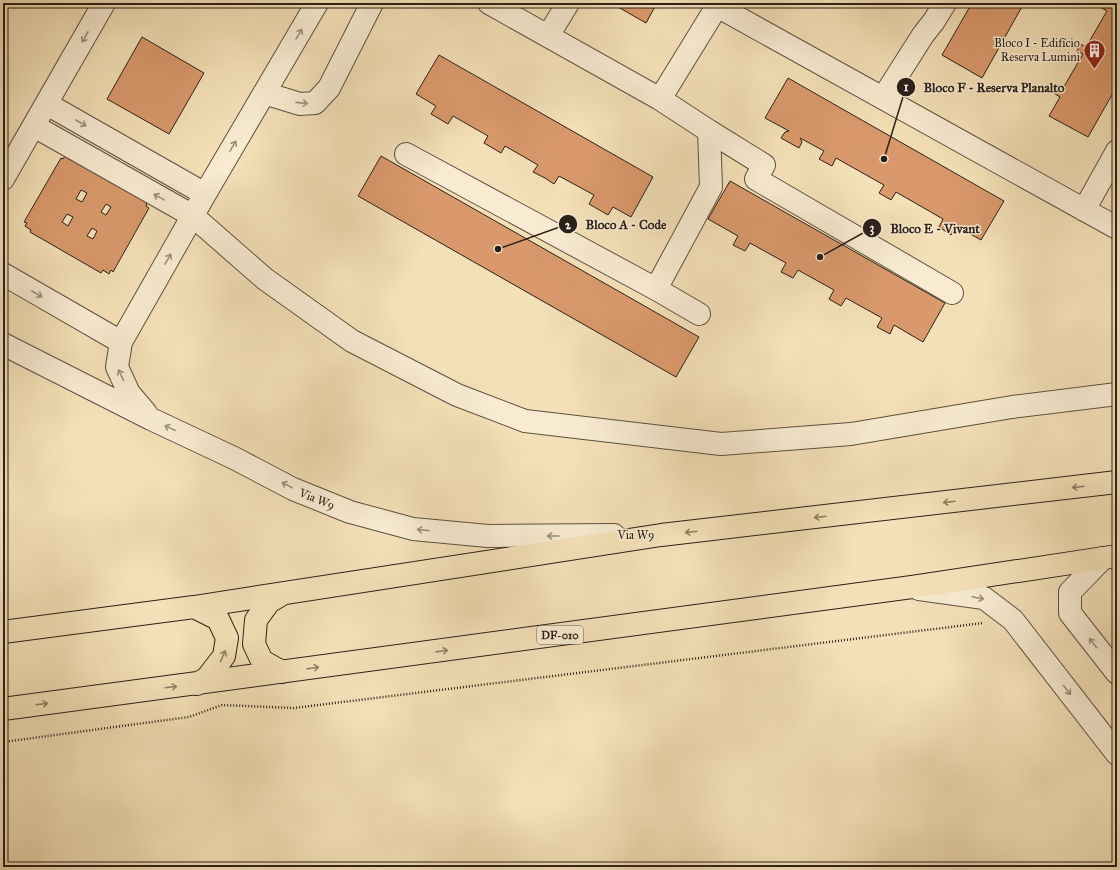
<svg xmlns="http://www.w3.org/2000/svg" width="1120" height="870" font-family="'IM FELL Great Primer',serif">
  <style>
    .building { fill: #d9996c; stroke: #2b2019; fill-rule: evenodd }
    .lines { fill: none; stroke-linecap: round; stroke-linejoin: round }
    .minor-casing { stroke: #5d5041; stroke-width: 24 }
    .major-casing { stroke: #2b2019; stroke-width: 24 }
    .path { stroke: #2b2019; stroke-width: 2.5; stroke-dasharray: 1 2; stroke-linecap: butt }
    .minor { stroke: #f8ebd1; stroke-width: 22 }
    .major { stroke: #f4e0b8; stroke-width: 22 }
    .oneway { stroke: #9c907e }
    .oneway2 { stroke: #908068 }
    .labels { text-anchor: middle; stroke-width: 3; stroke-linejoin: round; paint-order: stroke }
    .shield { fill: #f8ebd1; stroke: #685d50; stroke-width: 1 }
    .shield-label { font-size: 11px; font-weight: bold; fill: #2b2019 }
    .poi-label { font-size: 12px; fill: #2b2019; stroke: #f8ebd1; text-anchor: end }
    .street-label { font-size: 12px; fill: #2b2019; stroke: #f8ebd1 }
    .leader { fill: none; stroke: #2b2019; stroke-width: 1.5 }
    .callout-dot { fill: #2b2019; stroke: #f8ebd1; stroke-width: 1.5 }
    .mark-label { font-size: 12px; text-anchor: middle; font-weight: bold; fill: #fff }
    .callout-label { font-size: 13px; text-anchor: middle; font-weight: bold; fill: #2b2019; stroke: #f8ebd1; stroke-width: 3; stroke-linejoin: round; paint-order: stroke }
  </style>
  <rect width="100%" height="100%" fill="#f4e0b8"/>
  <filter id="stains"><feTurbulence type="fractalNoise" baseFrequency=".005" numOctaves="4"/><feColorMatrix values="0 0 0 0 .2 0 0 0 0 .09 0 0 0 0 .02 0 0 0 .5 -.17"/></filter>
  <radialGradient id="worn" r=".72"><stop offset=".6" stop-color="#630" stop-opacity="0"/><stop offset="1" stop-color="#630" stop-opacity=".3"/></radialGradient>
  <path class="building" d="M611,3H657L646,23Z
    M972,3H1024L982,78L942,55Z
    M1103,3L1112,4L1113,3H1117V86L1088,137L1049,116L1060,97L1052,92L1055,86L1062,90L1083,54L1077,51L1080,44L1086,47L1107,11L1100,7Z
    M142,37L204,73L169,134L107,99Z
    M439,55L653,177L631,217L613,207L608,215L589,204L594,195L559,176L554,184L545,178L533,172L538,165L505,146L501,153L484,143L488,136L453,116L448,124L431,114L436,106L416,94Z
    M788,78L1004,201L981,240L956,226L951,235L939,227L943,219L896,192L891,200L879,193L884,185L836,158L832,166L819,159L824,151L800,138L802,142L799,148L781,138L785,132L789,131L765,118Z
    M65,156L71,160L72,156L144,197L142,200L147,203L146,206L149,208L113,272L111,270L109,274L103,270L101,273L30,232L31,230L25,226L27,223L24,222L61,158L63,159ZM81,190L87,193L82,202L76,199ZM106,204L111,207L106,215L101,212ZM67,214L73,217L68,226L62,222ZM92,228L97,231L93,239L87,236Z
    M381,156L699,337L676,377L358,196Z
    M730,181L945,303L923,342L894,325L890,334L877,327L882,318L846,298L841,306L829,299L834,290L798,270L793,278L781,272L786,263L750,243L745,251L733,245L738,236L708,219Z"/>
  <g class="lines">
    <defs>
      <path id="minor" d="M489,3L660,99L709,131L764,165L756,179L952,293
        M717,6L1117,228
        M548,36L568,3
        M264,93L300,104L315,103L329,88L372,3
        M883,98L923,35L934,21L945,3
        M660,99L719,3
        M47,104L205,194
        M34,126L193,216L265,279L352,341L457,395L525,421L721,444L851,434L1012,407L1117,394
        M406,154L656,289L699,314
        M3,179L104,3
        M1084,210L1117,151
        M3,274L121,342
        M656,289L711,187L709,131
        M3,344L151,419L234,458L293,489L350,512L413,529L488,536L614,535
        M146,413L129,393L117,367L121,342L205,194L317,3
        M1103,558L1070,592V613L1117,673
        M919,589L984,598L1013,620L1117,754"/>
      <path id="major" d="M194,607L218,619L227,638L224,656L207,678L197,684
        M3,632L194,607L661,535L1117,482
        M282,672L262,661L254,644L256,620L269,602L284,593
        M3,709L912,587L1117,556"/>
    </defs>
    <use href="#minor" class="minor-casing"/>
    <use href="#major" class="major-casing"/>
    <path class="path" d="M3,742L189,717L222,705L294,708L983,623"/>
    <use href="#minor" class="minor"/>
    <use href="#major" class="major"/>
  </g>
  <defs><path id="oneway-shaft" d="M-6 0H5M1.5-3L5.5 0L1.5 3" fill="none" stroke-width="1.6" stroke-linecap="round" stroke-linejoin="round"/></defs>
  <g class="oneway">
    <use href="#oneway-shaft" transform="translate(299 34) rotate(-60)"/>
    <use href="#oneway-shaft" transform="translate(85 37) rotate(119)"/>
    <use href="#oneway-shaft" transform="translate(302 103) rotate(6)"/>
    <use href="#oneway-shaft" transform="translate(81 123) rotate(30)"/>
    <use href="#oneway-shaft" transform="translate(233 146) rotate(-60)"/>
    <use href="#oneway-shaft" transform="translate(159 197) rotate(-151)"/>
    <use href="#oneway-shaft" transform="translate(168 259) rotate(-60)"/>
    <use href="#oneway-shaft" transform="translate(37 294) rotate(30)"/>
    <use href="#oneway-shaft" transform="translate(121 375) rotate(-115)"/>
    <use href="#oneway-shaft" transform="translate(170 428) rotate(-155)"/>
    <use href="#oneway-shaft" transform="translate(287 485) rotate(-152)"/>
    <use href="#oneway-shaft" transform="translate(423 530) rotate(-174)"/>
    <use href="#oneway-shaft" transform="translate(553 536) rotate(180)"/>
    <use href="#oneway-shaft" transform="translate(978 598) rotate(12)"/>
    <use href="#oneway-shaft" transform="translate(1093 643) rotate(-128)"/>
    <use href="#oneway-shaft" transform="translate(1067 690) rotate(52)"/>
  </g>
  <g class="oneway2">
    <use href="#oneway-shaft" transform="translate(1078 487) rotate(173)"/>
    <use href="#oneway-shaft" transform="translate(949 502) rotate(173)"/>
    <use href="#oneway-shaft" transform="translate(820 517) rotate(173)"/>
    <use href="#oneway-shaft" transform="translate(691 532) rotate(173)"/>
    <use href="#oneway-shaft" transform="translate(442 651) rotate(-8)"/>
    <use href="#oneway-shaft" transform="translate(223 656) rotate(-66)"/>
    <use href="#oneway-shaft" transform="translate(313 668) rotate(-8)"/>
    <use href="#oneway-shaft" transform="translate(171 687) rotate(-7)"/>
    <use href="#oneway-shaft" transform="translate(42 704) rotate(-7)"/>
  </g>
  <defs>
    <symbol id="building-pin" viewBox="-11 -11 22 30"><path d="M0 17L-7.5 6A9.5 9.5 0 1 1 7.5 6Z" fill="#8f2418" stroke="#f8ebd1"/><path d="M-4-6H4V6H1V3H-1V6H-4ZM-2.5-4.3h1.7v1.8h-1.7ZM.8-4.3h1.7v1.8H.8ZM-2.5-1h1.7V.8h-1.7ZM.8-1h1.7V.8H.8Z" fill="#fff"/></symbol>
  </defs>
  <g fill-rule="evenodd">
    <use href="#building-pin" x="1082" y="38" width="25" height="34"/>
  </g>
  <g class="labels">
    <rect class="shield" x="537" y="626" width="46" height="18" rx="3"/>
    <g class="shield-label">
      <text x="560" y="639">DF-010</text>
    </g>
    <g class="poi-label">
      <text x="1080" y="47">Bloco I - Edifício<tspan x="1080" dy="14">Reserva Lumini</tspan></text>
    </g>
    <g class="street-label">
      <text transform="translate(317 499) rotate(22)" y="4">Via W9</text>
      <text x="636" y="539">Via W9</text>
    </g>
  </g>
  <path class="leader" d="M884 159L906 87M498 249L568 224M820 257L872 228"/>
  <g class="callout-dot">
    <circle cx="884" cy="159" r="4"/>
    <circle cx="498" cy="249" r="4"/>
    <circle cx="820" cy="257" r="4"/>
    <circle cx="906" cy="87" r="10"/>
    <circle cx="568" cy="224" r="10"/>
    <circle cx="872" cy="228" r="10"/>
  </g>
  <g class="mark-label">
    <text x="906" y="91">1</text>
    <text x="568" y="229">2</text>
    <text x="872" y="232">3</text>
  </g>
  <g class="callout-label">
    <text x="994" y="92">Bloco F - Reserva Planalto</text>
    <text x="626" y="229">Bloco A - Code</text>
    <text x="935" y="233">Bloco E - Vivant</text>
  </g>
  <rect width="1120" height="870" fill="none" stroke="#f4e0b8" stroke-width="16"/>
  <rect x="4" y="4" width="1112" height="862" fill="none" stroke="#2b2019" stroke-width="2"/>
  <rect x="8" y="8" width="1104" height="854" fill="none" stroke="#2b2019"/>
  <rect width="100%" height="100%" filter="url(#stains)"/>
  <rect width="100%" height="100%" fill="url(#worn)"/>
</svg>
